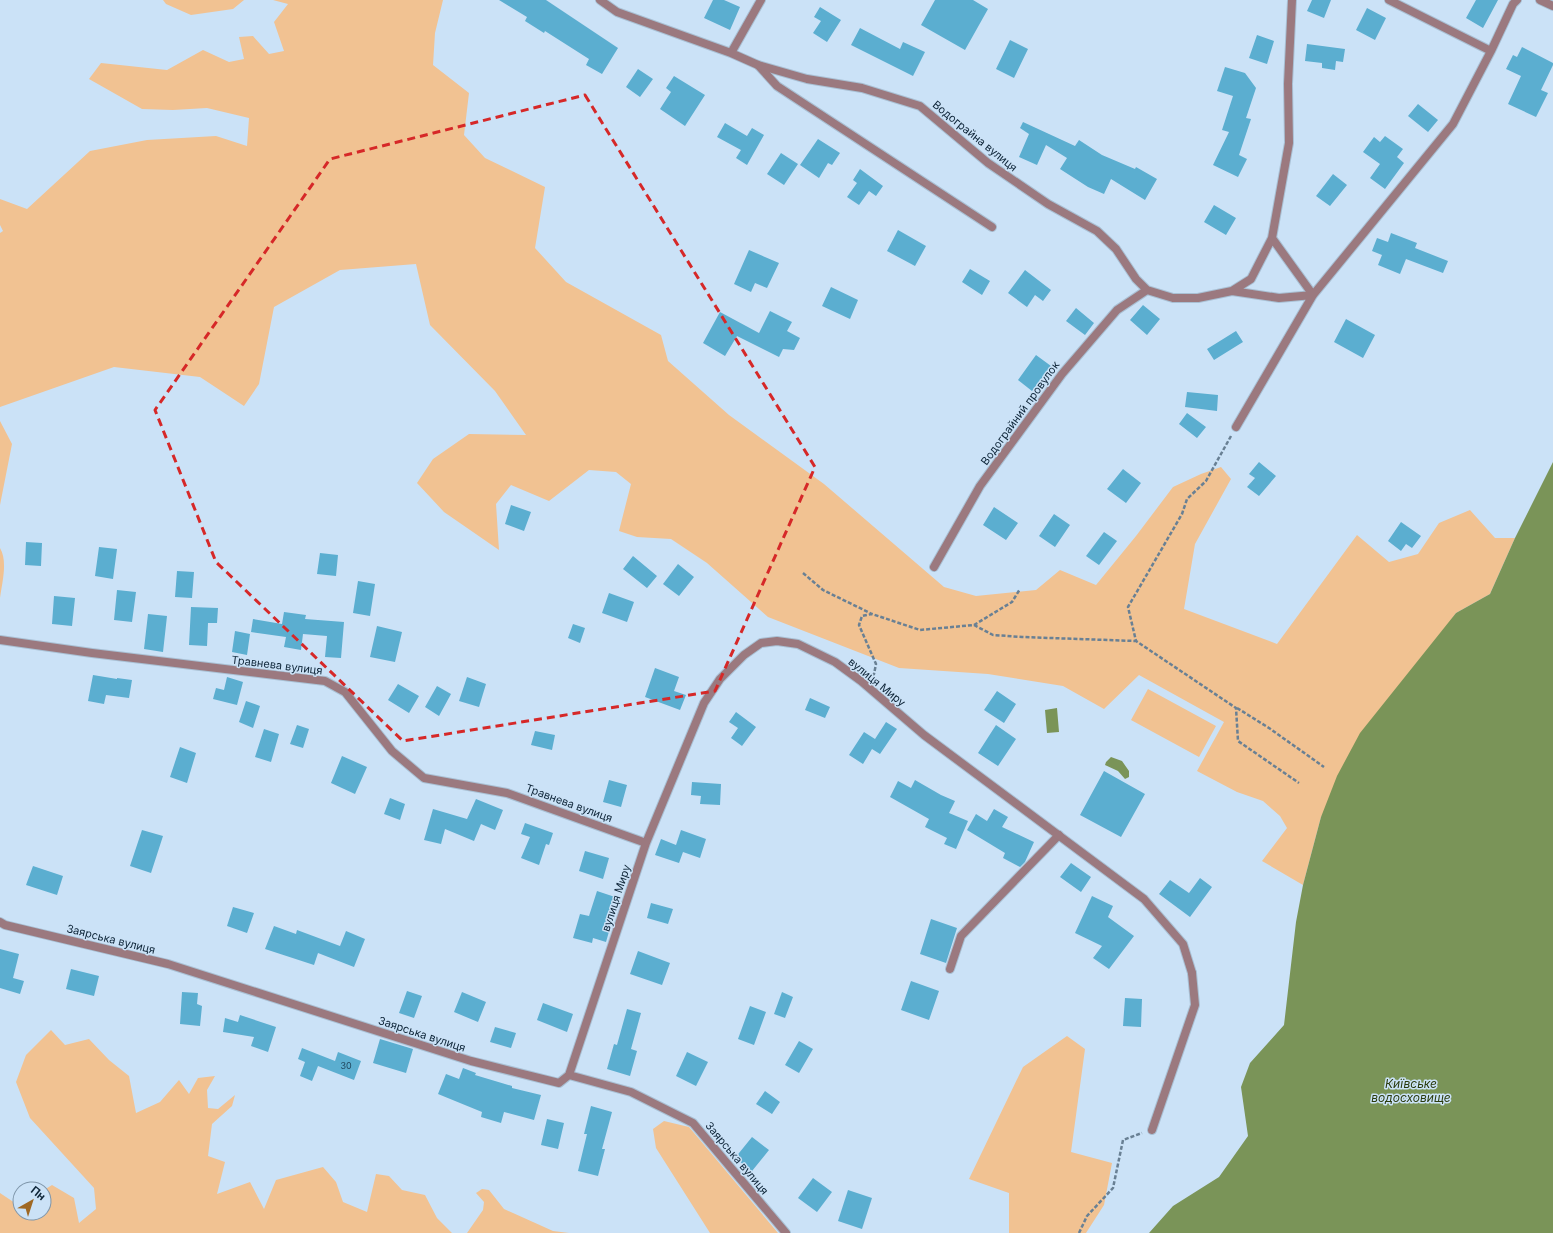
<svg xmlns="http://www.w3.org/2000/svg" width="1553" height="1233" font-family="Inter,sans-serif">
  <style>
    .green { fill: #f1c292 }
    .water { fill: #7a9458 }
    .building { fill: #5baed0 }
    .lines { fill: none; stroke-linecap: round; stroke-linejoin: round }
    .lane-casing { stroke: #a9c0d4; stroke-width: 10 }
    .street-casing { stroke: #a9c0d4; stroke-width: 10 }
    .path { stroke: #698094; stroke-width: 2.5; stroke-dasharray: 4 2; stroke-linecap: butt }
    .lane { stroke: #9b797f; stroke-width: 8 }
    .street { stroke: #9b797f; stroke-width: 8 }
    .marked { fill: none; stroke: #d62828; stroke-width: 3; stroke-dasharray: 8 5; stroke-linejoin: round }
    .labels { text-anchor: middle; stroke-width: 3; stroke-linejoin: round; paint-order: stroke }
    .number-label { font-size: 9px; fill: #20465d }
    .street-label { font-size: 11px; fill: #0d2437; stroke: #cbe2f7 }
    .water-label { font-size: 12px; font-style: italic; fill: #2a3b0d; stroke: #cbe2f7 }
  </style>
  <rect width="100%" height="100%" fill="#cbe2f7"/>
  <path class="green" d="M163,0H244L233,9L191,15L166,4Z
    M273,0H443L435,33L433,65L469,93L464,135L485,158L545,187L535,248L566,282L661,335L668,361L729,415L824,484L944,587L976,596L1036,590L1060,570L1096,585L1136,536L1173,487L1201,474L1221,467L1231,479L1195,544L1184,609L1277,644L1357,535L1389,562L1418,554L1439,523L1470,510L1495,538H1515L1490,594L1456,613L1321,817L1303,885L1262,861L1287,828L1280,816L1263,801L1237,792L1197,771L1224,722L1139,675L1104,709L1063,686L988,674L899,668L768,617L707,563L671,539L637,537L619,531L631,484L616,472L589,470L549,501L511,485L496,504L499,550L444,512L417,483L433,459L469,434L526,435L495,391L430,325L416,264L340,270L274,307L259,384L244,406L200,377L114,367L0,407V233L3,231L0,225V199L27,209L90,151L147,140L216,136L247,146L249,118L207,108L173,110L142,109L89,79L101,63L167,70L203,50L229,62L244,59L239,37L253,36L269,54L284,51L274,22L288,4Z
    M0,421L12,444L0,505Z
    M0,548C8,561 2,583 0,598Z
    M1148,689L1216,726L1199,757L1131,720Z
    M51,1030L65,1045L89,1039L109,1060L129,1076L136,1113L160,1102L179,1080L189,1094L198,1078L215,1076L207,1090L208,1108L218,1109L235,1095L232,1106L212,1124L208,1156L225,1162L217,1194L250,1182L264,1209L276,1180L323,1167L336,1182L343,1202L367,1212L376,1174L389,1176L402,1190L425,1195L437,1218L452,1233H0V1193L18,1205L20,1204V1213H44V1190L52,1185L74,1198L79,1223L96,1209L94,1188L30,1118L16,1082L26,1055Z
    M1067,1036L1085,1049L1071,1152L1112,1163L1104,1205L1086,1233H1009V1193L969,1179L1023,1067Z
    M664,1121L689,1127L778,1233H710L656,1148L653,1129Z
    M482,1189L489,1190L504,1209L553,1231L569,1233H467L483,1210L484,1202L476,1193Z"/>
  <path class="water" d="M1553,462V1233H1149L1173,1206L1219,1177L1248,1136L1241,1087L1250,1063L1284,1025L1296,922L1303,885L1321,817L1337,776L1360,733L1456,613L1490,594L1515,538Z
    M1057,708L1059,732L1047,733L1045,710Z
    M1111,757L1122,761L1129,771V777L1125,779L1118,771L1105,765L1106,762Z"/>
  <path class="building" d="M499,0H546L618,48L602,74L586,65L589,59L545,31L544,33L525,21L527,17Z
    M713,0H724L740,7L730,30L704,18Z
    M935,0H973L988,9L965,50L921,25Z
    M1312,0H1331L1324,18L1307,11Z
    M1476,0H1498L1483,28L1466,18Z
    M820,7L841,20L827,42L813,33L821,21L814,17Z
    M1367,8L1386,18L1375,40L1356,30Z
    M860,28L900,49L903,42L925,52L913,76L851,45Z
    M1257,35L1274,41L1267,64L1249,58Z
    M1010,40L1028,49L1014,78L996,69Z
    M1307,44L1345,49L1343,62L1336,61L1335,70L1322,68V63L1305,61Z
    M1522,47L1553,63V65L1541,90L1548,93L1536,117L1508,104L1521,76L1506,69L1513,55L1517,57Z
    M1225,67L1245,73L1256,88L1246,118L1251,119L1239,155L1247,159L1238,177L1213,165L1229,132L1222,130L1233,96L1217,91Z
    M638,69L653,79L640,97L626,87Z
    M674,76L705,95L685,126L660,109L671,92L666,88Z
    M1418,104L1438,120L1428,132L1408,116Z
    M1023,122L1075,146L1079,140L1102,155L1135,169L1136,167L1157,179L1145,200L1111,179L1104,194L1088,187L1060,169L1067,158L1046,145L1037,165L1019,157L1029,134L1020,128Z
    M725,123L747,136L752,128L764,135L747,165L736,158L741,150L717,137Z
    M1385,136L1403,149L1397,157L1404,163L1385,189L1370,178L1380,164L1363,152L1374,137L1380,142Z
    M818,139L840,153L832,165L828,163L819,178L800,165Z
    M781,153L798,164L784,185L767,174Z
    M860,169L883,186L876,196L869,191L859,205L847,197L857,183L853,180Z
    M1333,174L1347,185L1330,206L1316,196Z
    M1214,205L1236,218L1226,235L1204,222Z
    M898,230L926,246L915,266L887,251Z
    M1391,233L1417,243L1415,248L1448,261L1443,273L1406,259L1400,274L1378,265L1382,255L1372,251L1377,238L1388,242Z
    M749,250L779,263L767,288L755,283L751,292L734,284Z
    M970,269L990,281L982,295L962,282Z
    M1025,270L1051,290L1043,301L1035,295L1027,307L1008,293Z
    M831,287L858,300L850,319L822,306Z
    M1143,305L1160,319L1147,335L1130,320Z
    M1076,308L1094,323L1085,335L1066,321Z
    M770,311L792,322L787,331L800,338L794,350L783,349L779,357L737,336L725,356L703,343L720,312L759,333Z
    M1346,319L1375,335L1363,358L1334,342Z
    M1236,331L1243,342L1214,360L1207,349Z
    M1036,355L1051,366L1032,391L1018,380Z
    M1187,392L1218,395L1217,411L1185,407Z
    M1187,413L1206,427L1197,438L1179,424Z
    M1259,462L1276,476L1259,496L1247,487L1255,478L1249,474Z
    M1123,469L1141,483L1126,503L1107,489Z
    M511,505L531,512L524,531L505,524Z
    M994,507L1018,523L1006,540L983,525Z
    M1054,514L1070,525L1055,547L1039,536Z
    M1401,522L1421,536L1412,548L1406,544L1401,551L1388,541Z
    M1104,532L1117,541L1099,565L1086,556Z
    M26,542L42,543L41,566L25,565Z
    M99,547L117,549L113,579L95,576Z
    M320,553L338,555L336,576L317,574Z
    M633,556L657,576L647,588L623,569Z
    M678,564L694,577L679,596L663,584Z
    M177,571L194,572L192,598L175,597Z
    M358,581L375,584L370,616L353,613Z
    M117,590L136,592L132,622L114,620Z
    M609,593L634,602L627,622L602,613Z
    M54,596L75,598L72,626L52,624Z
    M191,607L218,608L217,623H208L207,646L189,645Z
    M284,612L306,615L305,619L344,622L341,658L325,657L327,636L303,634L301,650L284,647L286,637L251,632L253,619L282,624Z
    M148,614L167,616L163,652L144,649Z
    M573,624L585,628L580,643L568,638Z
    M377,626L402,632L395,662L370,657Z
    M235,631L250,634L247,655L232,652Z
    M655,668L679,677L674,691L686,695L680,710L645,697Z
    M93,675L117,679V678L132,680L129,698L106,695L104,704L88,701Z
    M227,677L243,682L237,705L213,699L216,688L224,690Z
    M467,677L486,684L479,707L459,701Z
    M398,684L419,696L409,713L388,700Z
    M437,686L451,694L439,716L425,707Z
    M997,691L1016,704L1004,723L984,710Z
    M810,698L830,707L825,718L805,710Z
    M246,701L260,706L253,728L239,722Z
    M736,712L756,727L742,746L731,738L738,728L729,722Z
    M886,722L897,729L880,754L872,749L863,764L849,755L864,732L875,739Z
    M297,725L309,729L303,748L290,744Z
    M996,725L1016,739L998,766L978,753Z
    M264,729L279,734L271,762L255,757Z
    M535,731L555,735L552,750L531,745Z
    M180,747L196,753L187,783L170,777Z
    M342,756L367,767L355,794L331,783Z
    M1104,771L1145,794L1121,837L1080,815Z
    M609,780L627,785L621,807L603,802Z
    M915,780L941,795L955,801L949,813L968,821L956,849L944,844L947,838L925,827L929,819L890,797L898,781L911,788Z
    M692,782L721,784L720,805L700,804L701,796L691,795Z
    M390,798L405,804L400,820L384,814Z
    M476,799L503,810L495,830L481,824L474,841L445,829L441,844L424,840L433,809L467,819Z
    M994,809L1008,817L1002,827L1034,842L1025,862L1020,867L1003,858L1005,853L967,830L976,814L987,821Z
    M525,823L553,833L549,845L546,844L539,865L521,858L530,837L521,834Z
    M142,830L163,836L151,873L130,866Z
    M681,830L706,839L700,858L683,852L679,863L655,855L661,839L676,845Z
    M585,851L609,858L603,879L579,871Z
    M1071,863L1091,877L1081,892L1060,877Z
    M33,866L63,876L57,895L26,885Z
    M1200,878L1212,887L1190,917L1159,894L1170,880L1189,893Z
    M597,891L618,898L608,927L610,928L606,942L593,938L592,943L573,938L580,914L589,916Z
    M1092,896L1113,906L1108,917L1134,936L1109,969L1093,958L1102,946L1075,933Z
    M651,903L673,909L668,924L647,918Z
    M233,907L254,913L247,933L227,926Z
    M931,919L957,928L946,963L920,954Z
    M274,926L296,934L297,930L340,946L346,931L365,939L354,967L318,953L314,965L265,949Z
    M0,949L19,954L13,978L24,981L20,994L0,988Z
    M638,951L670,963L662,985L630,974Z
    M71,969L99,976L94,996L66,989Z
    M911,981L939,991L929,1020L901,1010Z
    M407,991L422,996L414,1018L399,1013Z
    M182,992L198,993L197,1004L202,1006L200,1026L180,1024Z
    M462,992L486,1002L478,1022L454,1012Z
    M782,992L793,997L785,1018L774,1014Z
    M1125,998L1142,999L1141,1027L1123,1026Z
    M543,1003L573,1014L567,1032L537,1020Z
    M750,1006L766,1012L754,1045L738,1039Z
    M627,1009L641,1013L631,1049L637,1051L630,1076L607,1069L614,1044L617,1045Z
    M240,1015L276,1027L268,1052L251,1046L254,1037L223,1032L225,1018L238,1022Z
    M495,1027L516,1033L511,1048L490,1042Z
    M380,1039L413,1049L406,1073L373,1063Z
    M799,1041L813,1049L799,1073L785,1065Z
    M302,1048L335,1061L338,1052L361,1061L354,1080L318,1066L312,1081L300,1076L305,1062L298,1059Z
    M687,1052L708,1062L696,1086L676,1076Z
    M463,1068L476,1073L475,1075L512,1086V1088L541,1095L534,1120L504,1112L501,1123L481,1117L482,1112L438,1094L446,1074L459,1079Z
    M765,1091L780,1102L772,1114L756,1104Z
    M591,1106L612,1112L602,1149H605L598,1176L578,1171L587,1134H584Z
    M547,1119L564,1123L558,1149L541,1145Z
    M752,1137L769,1150L752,1171L735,1158Z
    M813,1178L832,1192L817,1212L798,1198Z
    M848,1190L872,1198L862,1229L838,1221Z"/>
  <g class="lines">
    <defs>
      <path id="lane" d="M758,65L777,86L992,227
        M950,969L961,936L1059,835
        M1152,1130L1195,1005L1192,973"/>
      <path id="street" d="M600,0L617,12L731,53L758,65L807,79L862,88L920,106L988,163L1048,204L1097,231L1116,249L1136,279L1147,290L1173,298H1198L1232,291L1279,298L1313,295L1272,238L1289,143L1288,84L1292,0
        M1389,0L1491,51
        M1540,0L1553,6
        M731,53L761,0
        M1232,291L1251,279L1272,238
        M1236,427L1313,295L1453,124L1491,51L1513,4L1517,0
        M934,567L980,486L1062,374L1117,310L1147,290
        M0,640L92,653L325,681L345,692L392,751L424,778L507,793L646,843
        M0,922L5,925L168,964L471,1061L559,1083L569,1075L631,1092L693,1123L786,1233
        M569,1075L646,843L704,703L720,679L744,655L761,643L777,641L798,644L835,662L861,681L924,735L1144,899L1183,944L1192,973"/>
    </defs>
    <use href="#lane" class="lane-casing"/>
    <use href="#street" class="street-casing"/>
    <path class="path" d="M1231,436L1206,481L1187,499L1182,514L1128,607L1136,641L1236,708L1238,741L1299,783
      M803,573L823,590L872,614
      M974,625L993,635L1022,637L1136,641
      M872,676L874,674L876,664L859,625L862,616L872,614L920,630L974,625L1012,602L1020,589
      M1237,708L1269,728L1324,767
      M1079,1233L1087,1216L1113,1188L1123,1140L1142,1133"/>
    <use href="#lane" class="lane"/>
    <use href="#street" class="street"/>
  </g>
  <path class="marked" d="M585,95L815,467L715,691L403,741L216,562L155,410L330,159Z"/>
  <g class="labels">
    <g class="number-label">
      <text x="346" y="1069">30</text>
    </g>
    <g class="street-label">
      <text transform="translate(975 136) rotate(39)" y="4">Водограйна вулиця</text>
      <text transform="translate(1020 413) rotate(-54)" y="4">Водограйний провулок</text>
      <text transform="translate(277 665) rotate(7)" y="4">Травнева вулиця</text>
      <text transform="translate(877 682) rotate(39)" y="4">вулиця Миру</text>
      <text transform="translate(569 803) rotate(20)" y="4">Травнева вулиця</text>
      <text transform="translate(616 898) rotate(-72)" y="4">вулиця Миру</text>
      <text transform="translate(111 939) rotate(14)" y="4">Заярська вулиця</text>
      <text transform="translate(422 1034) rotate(18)" y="4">Заярська вулиця</text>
      <text transform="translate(737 1158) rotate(50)" y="4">Заярська вулиця</text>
    </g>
    <g class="water-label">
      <text x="1411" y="1088">Київське<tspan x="1411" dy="14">водосховище</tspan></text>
    </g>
  </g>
  <g transform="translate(32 1201) rotate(39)"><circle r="19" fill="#cbe2f7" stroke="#7f96aa"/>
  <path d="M0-3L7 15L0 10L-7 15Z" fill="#9f6823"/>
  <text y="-6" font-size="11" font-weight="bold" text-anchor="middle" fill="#0d2437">Пн</text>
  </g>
</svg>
